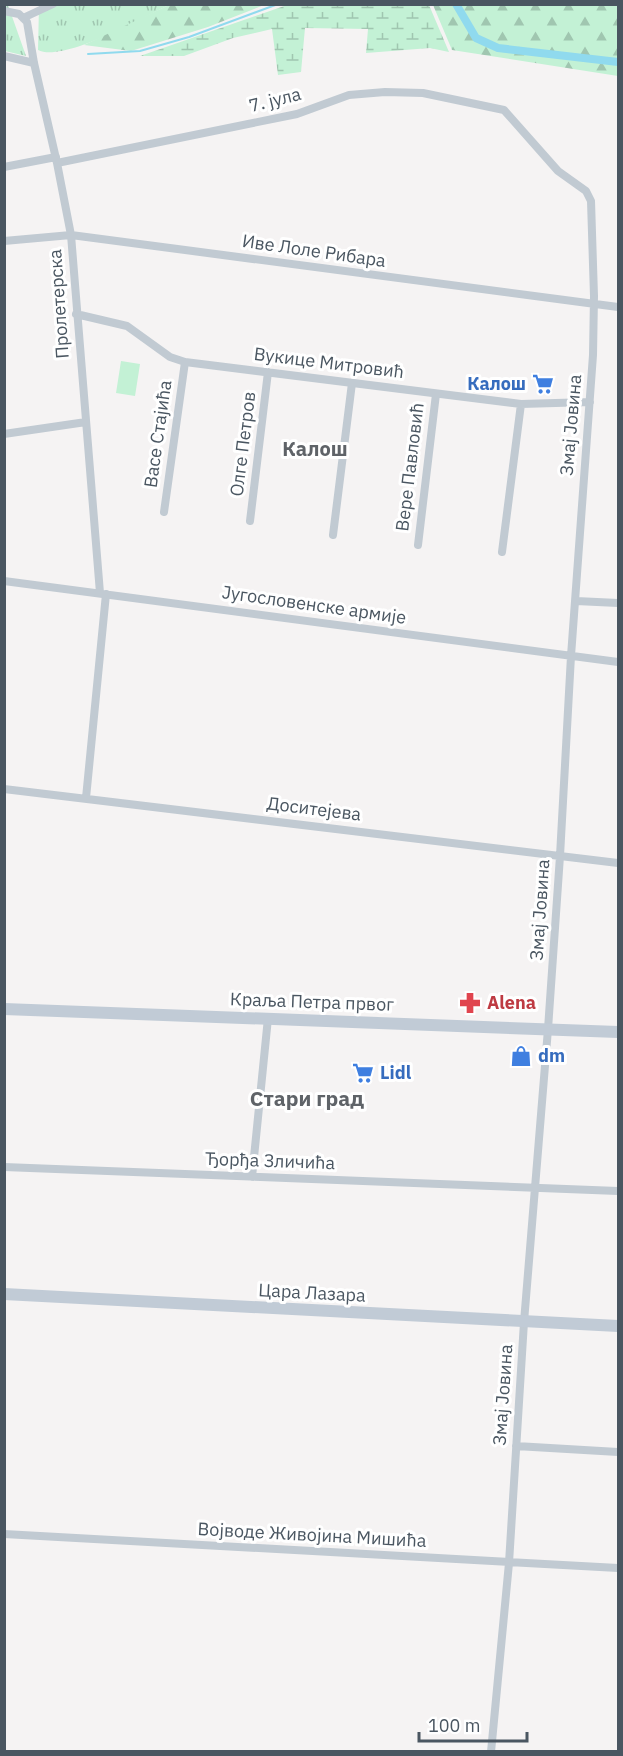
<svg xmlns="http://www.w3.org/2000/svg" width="623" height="1756" font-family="'IBM Plex Sans',sans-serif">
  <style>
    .grass { fill: url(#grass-tufts) }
    .forest { fill: url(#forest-firs) }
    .wetland { fill: url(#wetland-marsh) }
    .pitch { fill: #c3f1d5 }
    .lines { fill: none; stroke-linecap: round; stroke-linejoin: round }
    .stream { stroke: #90daee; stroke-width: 2 }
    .canal { stroke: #90daee; stroke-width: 8 }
    .street { stroke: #c1cad2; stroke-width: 8 }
    .secondary { stroke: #c1cbd6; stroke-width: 12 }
    .labels { text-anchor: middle; stroke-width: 6; stroke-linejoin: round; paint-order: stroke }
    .street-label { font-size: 18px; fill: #4a5661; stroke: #fff }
    .shop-label { font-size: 18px; font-weight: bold; fill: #366cbe; stroke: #fff; text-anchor: start }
    .health-label { font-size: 18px; font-weight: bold; fill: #be3a42; stroke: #fff; text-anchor: start }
    .neighbourhood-label { font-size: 20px; font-weight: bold; fill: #5f6368; stroke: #fff }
    .quarter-label { font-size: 21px; font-weight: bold; fill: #5f6368; stroke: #fff }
  </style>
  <defs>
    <pattern id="grass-tufts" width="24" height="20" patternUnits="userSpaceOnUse" patternTransform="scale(1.5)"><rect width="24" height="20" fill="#c3f1d5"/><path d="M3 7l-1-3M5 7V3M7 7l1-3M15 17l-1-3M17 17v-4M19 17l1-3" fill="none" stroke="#a0c6b0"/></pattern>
    <pattern id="forest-firs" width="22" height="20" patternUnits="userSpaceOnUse" patternTransform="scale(1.5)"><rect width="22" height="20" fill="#c3f1d5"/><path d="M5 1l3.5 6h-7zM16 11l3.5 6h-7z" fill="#a0c6b0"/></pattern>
    <pattern id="wetland-marsh" width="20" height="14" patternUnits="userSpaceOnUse" patternTransform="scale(1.5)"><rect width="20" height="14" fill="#c3f1d5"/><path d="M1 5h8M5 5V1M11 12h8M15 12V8" fill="none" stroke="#a0c6b0"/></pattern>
  </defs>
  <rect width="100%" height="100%" fill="#f5f3f3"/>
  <path class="grass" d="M5,5H8L26,56L5,51Z
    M39,5H169C144,17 63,63 38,50Z"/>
  <path class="forest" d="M169,5H264L208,27L131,51L84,45Z
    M433,5H618V76L452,50Z"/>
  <path class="wetland" d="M290,4L429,5L449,52L430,48L366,53L368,29L305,28L301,72L278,75L272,29L233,38L184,56H140Z"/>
  <path class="pitch" d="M121,361L140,364L135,396L116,393Z"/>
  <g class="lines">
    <path class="stream" d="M88,54L140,51L189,37L278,4"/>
    <path class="canal" d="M456,4L476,38L498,48L618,62"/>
    <path class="street" d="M4,11L19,14L27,22L34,63L57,163L71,235L100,593
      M23,18L53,4
      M4,56L34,63
      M57,163L297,114L349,95L385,92L423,93L504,110L558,171L586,191L591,201L594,296L593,355L571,656L560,856L548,1029L524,1322L509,1563L491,1752
      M4,167L56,157
      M4,241L71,235L618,307
      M76,314L127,326L170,357L185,362L521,404L590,402
      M4,434L86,422
      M164,512L185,362
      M250,521L268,372
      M333,535L352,383
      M418,545L436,394
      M502,552L521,404
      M4,581L618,662
      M576,601L618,603
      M4,789L618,863
      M86,798L106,594
      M4,1167L618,1191
      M252,1177L268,1018
      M516,1446L618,1452
      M4,1534L618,1568"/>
    <path class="secondary" d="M4,1009L618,1032
      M4,1294L618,1326"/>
  </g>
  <defs>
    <symbol id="supermarket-bare" viewBox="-9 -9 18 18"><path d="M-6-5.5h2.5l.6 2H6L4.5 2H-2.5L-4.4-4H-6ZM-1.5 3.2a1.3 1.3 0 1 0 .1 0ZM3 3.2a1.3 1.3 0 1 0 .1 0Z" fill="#3f7fe0" stroke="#fff" stroke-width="2.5" paint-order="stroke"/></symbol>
    <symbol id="pharmacy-bare" viewBox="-9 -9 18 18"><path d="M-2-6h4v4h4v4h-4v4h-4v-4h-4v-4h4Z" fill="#e0444e" stroke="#fff" stroke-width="2.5" paint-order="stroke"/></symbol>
    <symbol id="shop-bare" viewBox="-9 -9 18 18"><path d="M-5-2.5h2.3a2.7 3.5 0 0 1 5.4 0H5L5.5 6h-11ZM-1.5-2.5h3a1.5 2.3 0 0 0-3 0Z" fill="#3f7fe0" stroke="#fff" stroke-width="2.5" paint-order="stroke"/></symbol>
  </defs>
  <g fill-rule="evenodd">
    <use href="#supermarket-bare" x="528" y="369" width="30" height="30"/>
    <use href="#pharmacy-bare" x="455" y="988" width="30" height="30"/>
    <use href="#shop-bare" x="506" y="1041" width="30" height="30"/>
    <use href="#supermarket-bare" x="348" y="1058" width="30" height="30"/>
  </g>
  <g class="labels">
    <g class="street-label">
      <text transform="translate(275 100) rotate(-14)" y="6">7. јула</text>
      <text transform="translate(314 251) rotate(8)" y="6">Иве Лоле Рибара</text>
      <text transform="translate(59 304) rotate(-94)" y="6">Пролетерска</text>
      <text transform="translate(329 363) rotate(7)" y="6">Вукице Митровић</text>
      <text transform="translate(571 425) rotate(-85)" y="6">Змај Јовина</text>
      <text transform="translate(158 434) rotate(-82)" y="6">Васе Стајића</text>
      <text transform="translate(243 444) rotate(-83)" y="6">Олге Петров</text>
      <text transform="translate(410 467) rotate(-83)" y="6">Вере Павловић</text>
      <text transform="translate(314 605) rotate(8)" y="6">Југословенске армије</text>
      <text transform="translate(314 809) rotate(7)" y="6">Доситејева</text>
      <text transform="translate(540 910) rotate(-86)" y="6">Змај Јовина</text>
      <text transform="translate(312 1002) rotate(2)" y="6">Краља Петра првог</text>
      <text transform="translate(270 1161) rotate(2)" y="6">Ђорђа Зличића</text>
      <text transform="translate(312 1293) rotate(3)" y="6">Цара Лазара</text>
      <text transform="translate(503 1395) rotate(-86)" y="6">Змај Јовина</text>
      <text transform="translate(312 1535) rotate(3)" y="6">Војводе Живојина Мишића</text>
    </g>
    <g class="shop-label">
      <text x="526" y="390" text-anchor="end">Калош</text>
      <text x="538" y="1062">dm</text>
      <text x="380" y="1079">Lidl</text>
    </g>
    <g class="health-label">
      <text x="487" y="1009">Alena</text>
    </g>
    <g class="neighbourhood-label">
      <text x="315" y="456">Калош</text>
    </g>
    <g class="quarter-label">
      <text x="307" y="1106">Стари град</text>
    </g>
  </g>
  <rect width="623" height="1756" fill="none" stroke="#4a5661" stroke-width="12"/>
  <path d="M419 1732v9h108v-9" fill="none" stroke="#4a5661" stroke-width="3"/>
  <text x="428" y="1732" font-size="18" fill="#4a5661" stroke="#ffffff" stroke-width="4.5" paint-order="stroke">100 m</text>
</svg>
